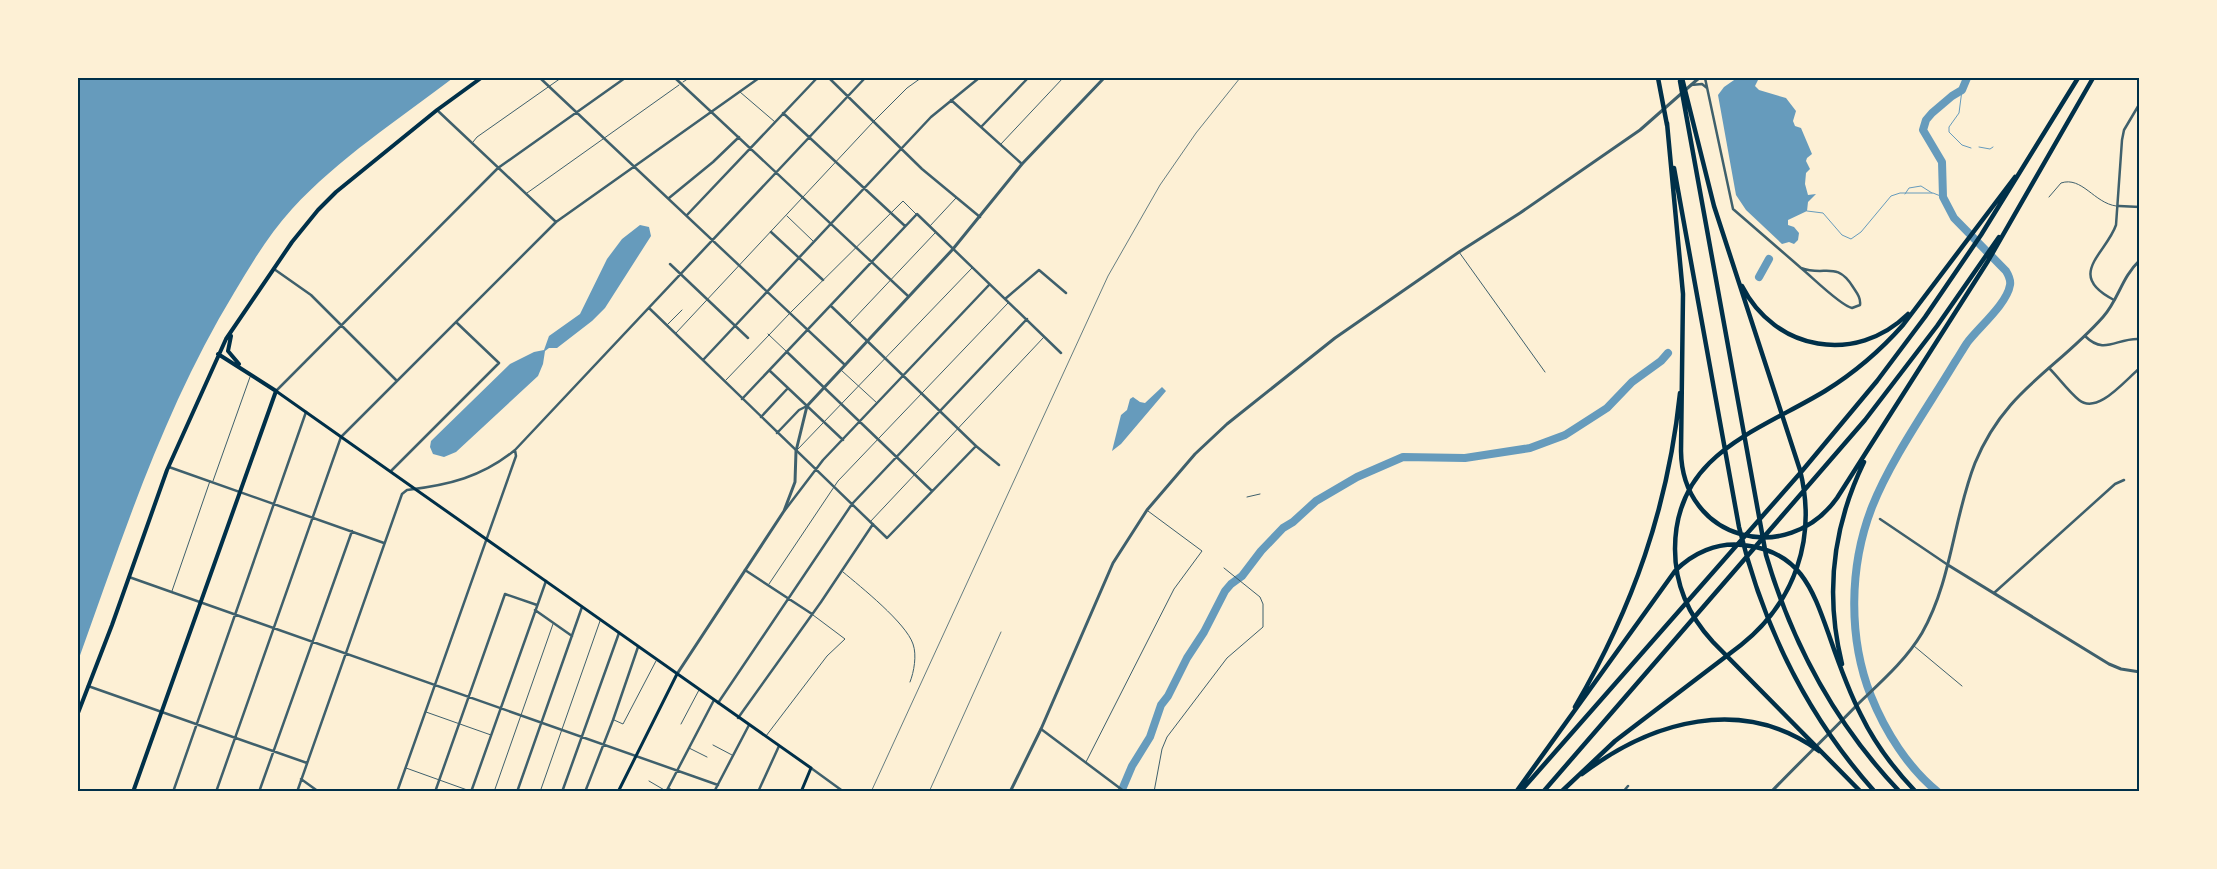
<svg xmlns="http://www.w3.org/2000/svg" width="2217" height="869" font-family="Signika,sans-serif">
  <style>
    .water { fill: #669bbc }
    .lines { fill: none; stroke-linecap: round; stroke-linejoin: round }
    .stream { stroke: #669bbc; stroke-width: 1 }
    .river { stroke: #669bbc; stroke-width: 8 }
    .service { stroke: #3f606c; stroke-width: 1 }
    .minor { stroke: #3f606c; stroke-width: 2.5 }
    .tertiary { stroke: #3f606c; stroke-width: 3 }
    .secondary { stroke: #003049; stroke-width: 3 }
    .primary { stroke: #003049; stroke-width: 4 }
    .motorway { stroke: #003049; stroke-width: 4.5 }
    .rail { stroke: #657d81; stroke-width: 1 }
    .neatline { fill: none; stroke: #003049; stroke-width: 2 }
  </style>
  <rect width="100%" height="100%" fill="#fdf0d5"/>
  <path class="water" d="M78,78H453C398,120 339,158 292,209C269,234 252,263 234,293C164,408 123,536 78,661Z
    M1737,78H1759L1755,86L1759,90L1786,98L1796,111L1793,121L1795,126L1801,128L1812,154L1807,158L1806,161L1810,169L1806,173L1805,184L1808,195L1816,194L1808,202L1807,211L1788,220V225L1794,227L1799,233L1798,240L1794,244L1789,242L1782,244L1746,210L1736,195L1718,95L1724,87Z
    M640,225L649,227L651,236L605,308L592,321L557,348H549L545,351L543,364L538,376L456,452L444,457L433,454L430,447L431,441L510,364L534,352L544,350L549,336L580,314L607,259L622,239Z
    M1162,387L1166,391L1121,444L1112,451L1121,415L1127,410L1130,399L1133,397L1140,402L1145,403Z"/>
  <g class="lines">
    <path class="stream" d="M1962,90L1959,113L1949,127V132L1962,145L1971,148
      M1979,147L1990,149L1993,147
      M1905,194L1909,188L1921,186L1932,193
      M1807,211L1823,213L1842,235L1851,239L1861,232L1891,196L1900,193H1933L1943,197"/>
    <path class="river" d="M1759,277L1769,259
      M1121,792L1132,766L1150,737L1161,705L1168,696L1187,658L1204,632L1225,591L1231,584L1242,576L1261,551L1283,528L1293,522L1316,501L1357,477L1403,457L1465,458L1530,448L1565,435L1607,408L1632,382L1661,361L1668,353
      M1938,792C1908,768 1885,731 1871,696C1848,638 1849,566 1872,507C1891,459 1928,407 1955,362C1959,356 1963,349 1967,343C1978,328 2007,304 2010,285C2011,280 2009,276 2006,271L1954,218L1943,197L1942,162L1923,130L1926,120L1932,113L1952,96L1962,90L1967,78"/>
    <path class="service" d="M683,82L689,78
      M740,92L775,122
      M473,142L477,137L561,78
      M1001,144L1063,78
      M527,193L679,85
      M2049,197L2061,183C2082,176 2094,203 2116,206
      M787,216L813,241
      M930,226L956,198
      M1459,252L1545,372
      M850,323L935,233
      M667,325L682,310
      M676,333L873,122L907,88L921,78
      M768,334L787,352
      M841,370L877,403
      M726,380L790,313L903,201L916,214
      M798,449L972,268
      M213,481L250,377
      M1247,497L1260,494
      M870,522L1044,337
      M843,572C861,587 906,623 913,644C917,655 914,672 910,682
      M769,584L838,481L1008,303
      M172,591L210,481
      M1914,646L1962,686
      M426,712L491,735
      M614,720L623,724L656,661
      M681,724L699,690
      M766,736L827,656L845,639L813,615
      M713,745L732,755
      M689,748L707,757
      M1086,762L1174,589L1202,551L1148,511
      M406,768L470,791
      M649,781L666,791
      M669,788L675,792
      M494,792L553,624
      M540,792L600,621
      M1154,792L1162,749L1167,737L1227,658L1263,627V604L1260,597L1224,568"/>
    <path class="minor" d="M540,78L845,365
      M675,78L908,296
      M829,78L922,169L980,217
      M1705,78L1733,209L1793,261L1801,268C1812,277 1841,306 1852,308L1860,305C1861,298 1857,293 1853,287C1836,260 1825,277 1801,268
      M1691,85L1702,84L1707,88
      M951,100L1022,164
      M437,110L556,222
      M783,113L905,226
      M982,126L1028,78
      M669,198L713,162L739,137
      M2119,206L2140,207
      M687,215L817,78
      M771,232L823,280
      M670,264L748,338
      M274,269L311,295L397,381
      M1005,299L1039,270L1066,293
      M2114,300C2065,275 2106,254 2116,225L2122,140L2124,130L2140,103
      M831,306L976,446L999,465
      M649,308L887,538L976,446
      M2085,336C2105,356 2117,337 2140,339
      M787,352L932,491
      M703,360L931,117L979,78
      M2049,368C2059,378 2068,391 2079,400C2098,415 2125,380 2140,368
      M770,371L843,440
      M276,391L498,168L625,78
      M742,399L917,214L1061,353
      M761,417L788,388
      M777,433L799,410L807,406
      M169,467L384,543
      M391,471L499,363L456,322
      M785,510L823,460L989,285
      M1880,519L1948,565
      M745,570L812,614
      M129,577L718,785
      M1994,593L2115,484L2124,480
      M535,610L572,636
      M88,686L307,763
      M718,703L852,504L1027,319
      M738,718L821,602L873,524
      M1041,729L1125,792
      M811,768L844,792
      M301,779L319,792
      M173,792L306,412
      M216,792L341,437L556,222L759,78
      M259,792L352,531
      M297,792L402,494L407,490C449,485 482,477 515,450L865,78
      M397,792L516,456L515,450
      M435,792L505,594L537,605
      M471,792L546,581
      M517,792L582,607
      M562,792L619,633
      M585,792L613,720L638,647
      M666,792L714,700
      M714,792L749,725
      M758,792L779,746
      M1623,792L1628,786"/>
    <path class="tertiary" d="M1948,565L2109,664L2121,669L2140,672
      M677,674L784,511L795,482L796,451L807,406L953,249L1022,164L1104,78
      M1010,792L1041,729L1113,563L1147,510L1195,454L1227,424L1335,338L1459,252L1520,213L1640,130L1699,78
      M1771,792C1800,762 1830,733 1859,703C1882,681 1906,660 1922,633C1952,580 1953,519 1975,463C2005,390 2055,371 2103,317C2119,299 2121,278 2140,260"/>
    <path class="secondary" d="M276,391L811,768L801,792
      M618,792L677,674"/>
    <path class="primary" d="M231,336L228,351L239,364
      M78,713L112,625L167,470L226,339L292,242L318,210L336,192L437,110L481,78
      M133,792L276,391L218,354"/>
    <path class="motorway" d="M1658,78L1667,125
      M1680,81L1766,555C1792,643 1836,725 1900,792
      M1667,123L1683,294L1681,451C1682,540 1787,568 1837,498L1988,261L2093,78
      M1674,168L1739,527C1763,626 1807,716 1875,792
      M1742,286C1775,351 1856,365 1908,314
      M1842,664C1825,595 1833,526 1864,462
      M1575,707C1633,607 1668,508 1680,393
      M1582,774C1652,721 1742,695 1819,751
      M1516,792L1675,571C1693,553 1717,542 1743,545C1801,551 1813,590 1830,638C1839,664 1848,690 1861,715C1875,744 1894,769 1916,792
      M1520,792L1802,471L1877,381L1925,317L1981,235L2078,78
      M1543,792L1865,420L1937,326L1999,237
      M1561,792L1615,741L1741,645C1795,602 1817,538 1800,470L1714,206L1682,78
      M1861,792L1713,642C1689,616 1675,585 1675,549C1675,454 1757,432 1825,391C1854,373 1880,351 1903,325L2015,177"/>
    <path class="rail" d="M871,792L1108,276L1160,185L1196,133L1240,78
      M929,792L1001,632"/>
  </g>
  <rect width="2217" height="869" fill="none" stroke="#fdf0d5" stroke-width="158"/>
  <rect x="79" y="79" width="2059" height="711" class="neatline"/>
</svg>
